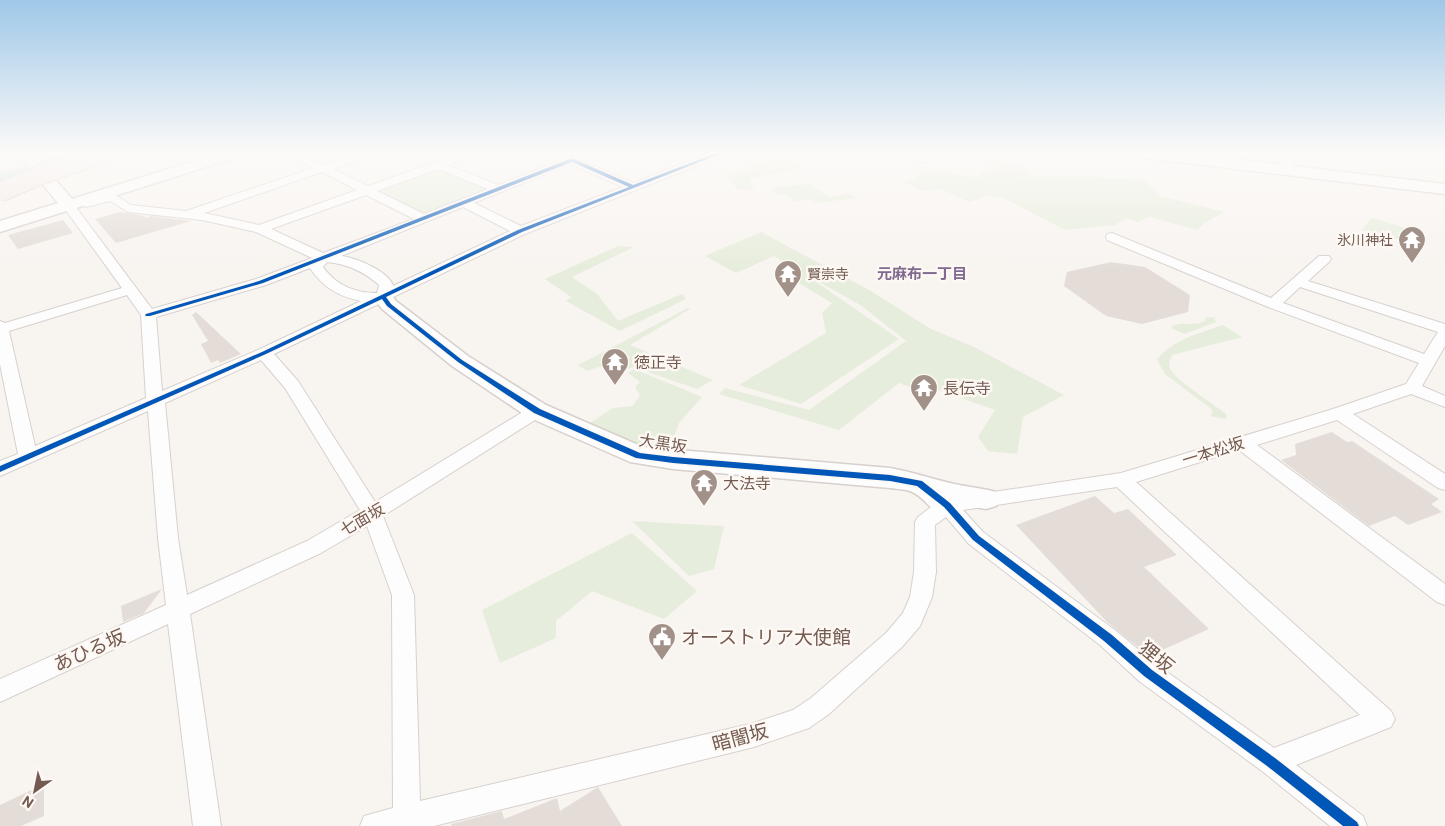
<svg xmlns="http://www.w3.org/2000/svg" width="1445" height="826" font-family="Roboto,'Noto Sans JP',sans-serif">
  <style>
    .green { fill: #e7eddc }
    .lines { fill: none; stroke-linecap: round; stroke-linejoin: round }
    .river { fill: #d2e6e7; fill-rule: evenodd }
    .building { fill: #e4ddd7 }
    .street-casing { stroke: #d7d1ce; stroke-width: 2 }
    .secondary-casing { stroke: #d7d0cc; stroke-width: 3 }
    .highway-casing { stroke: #d9d1cd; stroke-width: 2 }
    .street { fill: #fefdfd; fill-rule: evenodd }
    .secondary { fill: #fefdfd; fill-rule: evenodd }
    .highway { fill: #f0eae8; fill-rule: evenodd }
    .highway-bridge-casing { stroke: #d9d1cd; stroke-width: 21; stroke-linecap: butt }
    .highway-bridge { stroke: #f0eae8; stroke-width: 19 }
    .cycleway-casing { stroke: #fdf8f3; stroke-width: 3 }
    .cycleway { fill: #0057b8; fill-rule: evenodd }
    .labels { text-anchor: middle; stroke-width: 5; stroke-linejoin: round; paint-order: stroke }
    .far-poi-label { font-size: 14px; fill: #745b51; stroke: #fdf8f3; text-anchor: end }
    .far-neighbourhood-label { font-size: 15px; font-weight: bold; fill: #806a8f; stroke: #fdf8f3 }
    .poi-label { font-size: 16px; fill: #745b51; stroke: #fdf8f3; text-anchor: start }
    .street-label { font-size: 16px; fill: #745b51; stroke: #fdf8f3 }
    .near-poi-label { font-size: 19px; fill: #745b51; stroke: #fdf8f3; text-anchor: start }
    .near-street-label { font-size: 19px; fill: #745b51; stroke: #fdf8f3 }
  </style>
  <rect width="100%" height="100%" fill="#f8f4f0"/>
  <path class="green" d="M779,156L788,159L803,168L752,178L750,181L754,189C736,192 737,189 727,175Z
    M992,159L1022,165L1032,177L1080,176L1144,180L1161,196L1224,212L1205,223L1197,230L1150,217L1137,222L1126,218L1115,225L1065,230L1003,198L987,195L970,202L940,189L923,191L903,182L917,178L924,167L978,178Z
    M440,169L485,188L487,191L428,215H419L374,189L430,170Z
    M810,184L830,197L850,193L856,198L816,203L810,199L796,202L784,194L777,195L771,190L782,186Z
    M1372,218L1425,234L1420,245L1362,230Z
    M761,232L869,290L931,329L974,347L1064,395L1023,417L1017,454L988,451L978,437L995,410L938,390L930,394L899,383L839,430L719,394L725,388L809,410L906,341L862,306L803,273L899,339L801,404L739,385L826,333L822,313L832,303L782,273L795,268L774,256L736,273L705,256Z
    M618,246L634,247L572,277L597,294L618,321L682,294L686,299L620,331L566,301L571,297L545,279Z
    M688,308L690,309L630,345L713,380L697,389L633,367L628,369L613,362L587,371L578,365Z
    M1206,317L1216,318L1214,319L1216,322L1184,334L1171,328L1172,326C1183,321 1194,327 1205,321Z
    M1223,325L1242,337L1172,355C1170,360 1167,365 1171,370C1178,382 1213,403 1226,414V419L1210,416L1213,412L1210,408L1165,374L1157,360C1171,340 1201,333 1223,325Z
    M634,369L702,397L679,423L669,450L630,443L590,423L613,408L633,406L640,395L635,387L640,382L628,373Z
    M632,521L724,526L714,569L689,576Z
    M632,533L697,591L664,619L592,591L556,621V638L500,663L482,610Z"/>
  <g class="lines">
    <path class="river" d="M62,155L70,157L73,162L70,167L0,187V173Z"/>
  </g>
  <path class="building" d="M120,212L144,216L146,218L151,216L191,221L116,243L95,219Z
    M63,220L73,233L18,249L8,235Z
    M1111,262L1145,267L1190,295L1188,312L1142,324L1106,316L1064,286L1067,272Z
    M196,312L241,354L220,363L218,360L211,363L201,344L208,341L192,315Z
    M1332,432L1347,442L1352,441L1439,499L1431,504L1442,512L1408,525L1395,516L1369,526L1281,460L1296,455L1295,444Z
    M1095,496L1114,513L1128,509L1177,555L1144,567L1209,629L1149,656L1107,622L1016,525Z
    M162,589L144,613L123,622L121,606Z
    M44,784V816L21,826H0V805Z
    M598,787L622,826H452L451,824L502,811L504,819L557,798L560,811Z"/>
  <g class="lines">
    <defs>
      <path id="street" d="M285,152H298L324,165L361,152H377L376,154L333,169L368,186L464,152H479L448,165L498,185L561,160L546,152H560L571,156L582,152H596L580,160L633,183L713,152H728L727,154L525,234L274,354L298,381L375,502L531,407L537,405L543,407L546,411L543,415L383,516L414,595L420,801L754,723L793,710L811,698L886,633L903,613L910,597L914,572L915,522L918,517L940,500L1121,473L1333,409L1406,384L1419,363L1268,307L1107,240L1106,237L1107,234L1112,233L1271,298L1319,256H1329L1331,259L1329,262L1308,281L1445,324V346L1422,386L1445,396V407L1411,394L1353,414L1445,474V490L1438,488L1337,420L1257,445L1445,584V605L1437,602L1239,450L1136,482L1391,711L1395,719L1391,727L1296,765L1363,816L1367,826H1330L1262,771L1139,681L1100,645L969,544L946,517L935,525L936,572L932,597L920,626L902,647L829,714L809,728L754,747L434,826H360L364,816L393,808L392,595L367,526L321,553L190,614L221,826H193L168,624L0,702V679L166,605L158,538L148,411L0,476V461L18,454L0,364V321L5,323L122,288L62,205L68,201L72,202L152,309L256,279L312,258L256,232L202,220L128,212L110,201L86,207L80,203L82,200L96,195L112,193L131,205L186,211L313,168ZM570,164L623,187L521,226L474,203ZM438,169L488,189L424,214L377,191ZM322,172L357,190L259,225L204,213ZM366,195L414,219L323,253L271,229ZM463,207L510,231L393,286C390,272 355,257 341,256ZM327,262C347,264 363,271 379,285L377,293C355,293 336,285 323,267ZM310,268C323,287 337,296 361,301L258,350L162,391L156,317L266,285ZM1300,287L1438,332L1424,354L1283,303ZM127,295L141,315L146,398L35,446L9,331ZM261,360L285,388L360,510L307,541L187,595L178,538L165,403ZM1117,487L1360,715L1274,748L1157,665L1116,631L983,532L963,510Z
        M928,152H941L926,162H918L917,160Z
        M1280,152H1290L1293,170L1291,172H1283L1281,170Z
        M1433,152H1445V159Z"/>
      <path id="secondary" d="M21,152H37L42,164L72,199L223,152H247L244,155L0,232V221L58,203L29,168Z
        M1130,152H1176L1445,184V194L1138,157L1133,155Z
        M383,291L390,293L396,301L468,356L546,405L643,447L890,468C913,472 932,479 954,484C968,487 982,488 996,492L1000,499L996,506L986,509L961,505L957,512C931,520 929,498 910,491C904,489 896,489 890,488L673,469L630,462L528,417L452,366L382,309L373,297L376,293Z"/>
      <path id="highway" d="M0,152H14L12,156L0,157Z"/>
    </defs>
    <use href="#street" class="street-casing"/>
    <use href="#secondary" class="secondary-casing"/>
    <use href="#highway" class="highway-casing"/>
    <use href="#street" class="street"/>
    <use href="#secondary" class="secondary"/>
    <use href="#highway" class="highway"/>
    <defs>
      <path id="highway-bridge" d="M0,192L40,175L106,152"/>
    </defs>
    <use href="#highway-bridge" class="highway-bridge-casing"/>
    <use href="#highway-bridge" class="highway-bridge"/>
    <defs>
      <path id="cycleway" d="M719,152H725L522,232L386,297L391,304L462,360L540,409L640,453L673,457L890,475L922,481L950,503L979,536L1112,635L1152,670L1275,758L1357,822L1359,826H1343L1267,766L1144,676L1104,641L973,540L944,507L917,486L890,481L673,463L636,458L534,413L458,362L387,306L382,299L266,354L0,472V466L262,352L518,230L629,187L572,162L263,283L150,316H146L145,315L146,314L259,281L570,159H574L633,185Z"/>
    </defs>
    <use href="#cycleway" class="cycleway-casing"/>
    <use href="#cycleway" class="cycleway"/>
  </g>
  <linearGradient id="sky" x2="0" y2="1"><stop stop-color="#9fc8e8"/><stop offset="0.57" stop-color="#fcfaf8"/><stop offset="1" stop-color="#fcfaf8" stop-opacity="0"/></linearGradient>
  <rect width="1445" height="268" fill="url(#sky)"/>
  <defs>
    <symbol id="temple-pin" viewBox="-11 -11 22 30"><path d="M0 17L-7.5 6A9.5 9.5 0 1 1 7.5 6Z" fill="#a29189" stroke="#fdf8f3"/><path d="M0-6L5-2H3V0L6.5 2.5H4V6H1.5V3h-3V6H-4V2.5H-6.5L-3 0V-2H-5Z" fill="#fff"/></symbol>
    <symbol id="civic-pin" viewBox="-11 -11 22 30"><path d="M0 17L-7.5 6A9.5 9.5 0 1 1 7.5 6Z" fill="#a29189" stroke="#fdf8f3"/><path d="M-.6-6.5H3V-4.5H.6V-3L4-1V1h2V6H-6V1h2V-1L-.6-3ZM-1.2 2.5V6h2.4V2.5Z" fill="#fff"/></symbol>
  </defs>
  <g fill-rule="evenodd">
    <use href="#temple-pin" x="1396" y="224" width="32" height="43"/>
    <use href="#temple-pin" x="772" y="258" width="32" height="43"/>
    <use href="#temple-pin" x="599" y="346" width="32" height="43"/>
    <use href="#temple-pin" x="908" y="372" width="32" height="43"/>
    <use href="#temple-pin" x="688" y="467" width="32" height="43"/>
    <use href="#civic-pin" x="646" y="621" width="32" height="43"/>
  </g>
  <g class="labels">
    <g class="far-poi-label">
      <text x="1393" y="245">氷川神社</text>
      <text x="807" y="279" text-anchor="start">賢崇寺</text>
    </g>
    <g class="far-neighbourhood-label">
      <text x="922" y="279">元麻布一丁目</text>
    </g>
    <g class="poi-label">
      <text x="634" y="368">徳正寺</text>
      <text x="943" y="394">長伝寺</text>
      <text x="723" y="489">大法寺</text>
    </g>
    <g class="street-label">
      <text transform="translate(663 443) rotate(9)" y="6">大黒坂</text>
      <text transform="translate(1213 451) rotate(-17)" y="6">一本松坂</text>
      <text transform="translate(362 519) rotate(-30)" y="6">七面坂</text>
    </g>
    <g class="near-poi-label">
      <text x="681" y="644">オーストリア大使館</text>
    </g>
    <g class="near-street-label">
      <text transform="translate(89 650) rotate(-24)" y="7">あひる坂</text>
      <text transform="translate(1157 657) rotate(39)" y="7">狸坂</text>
      <text transform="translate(740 737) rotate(-15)" y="7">暗闇坂</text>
    </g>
  </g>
  <g transform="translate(35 791) rotate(213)" stroke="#fdf8f3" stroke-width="4" paint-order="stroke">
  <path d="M0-4L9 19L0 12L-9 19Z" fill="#745b51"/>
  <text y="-8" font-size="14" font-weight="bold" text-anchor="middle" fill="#745b51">N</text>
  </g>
</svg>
